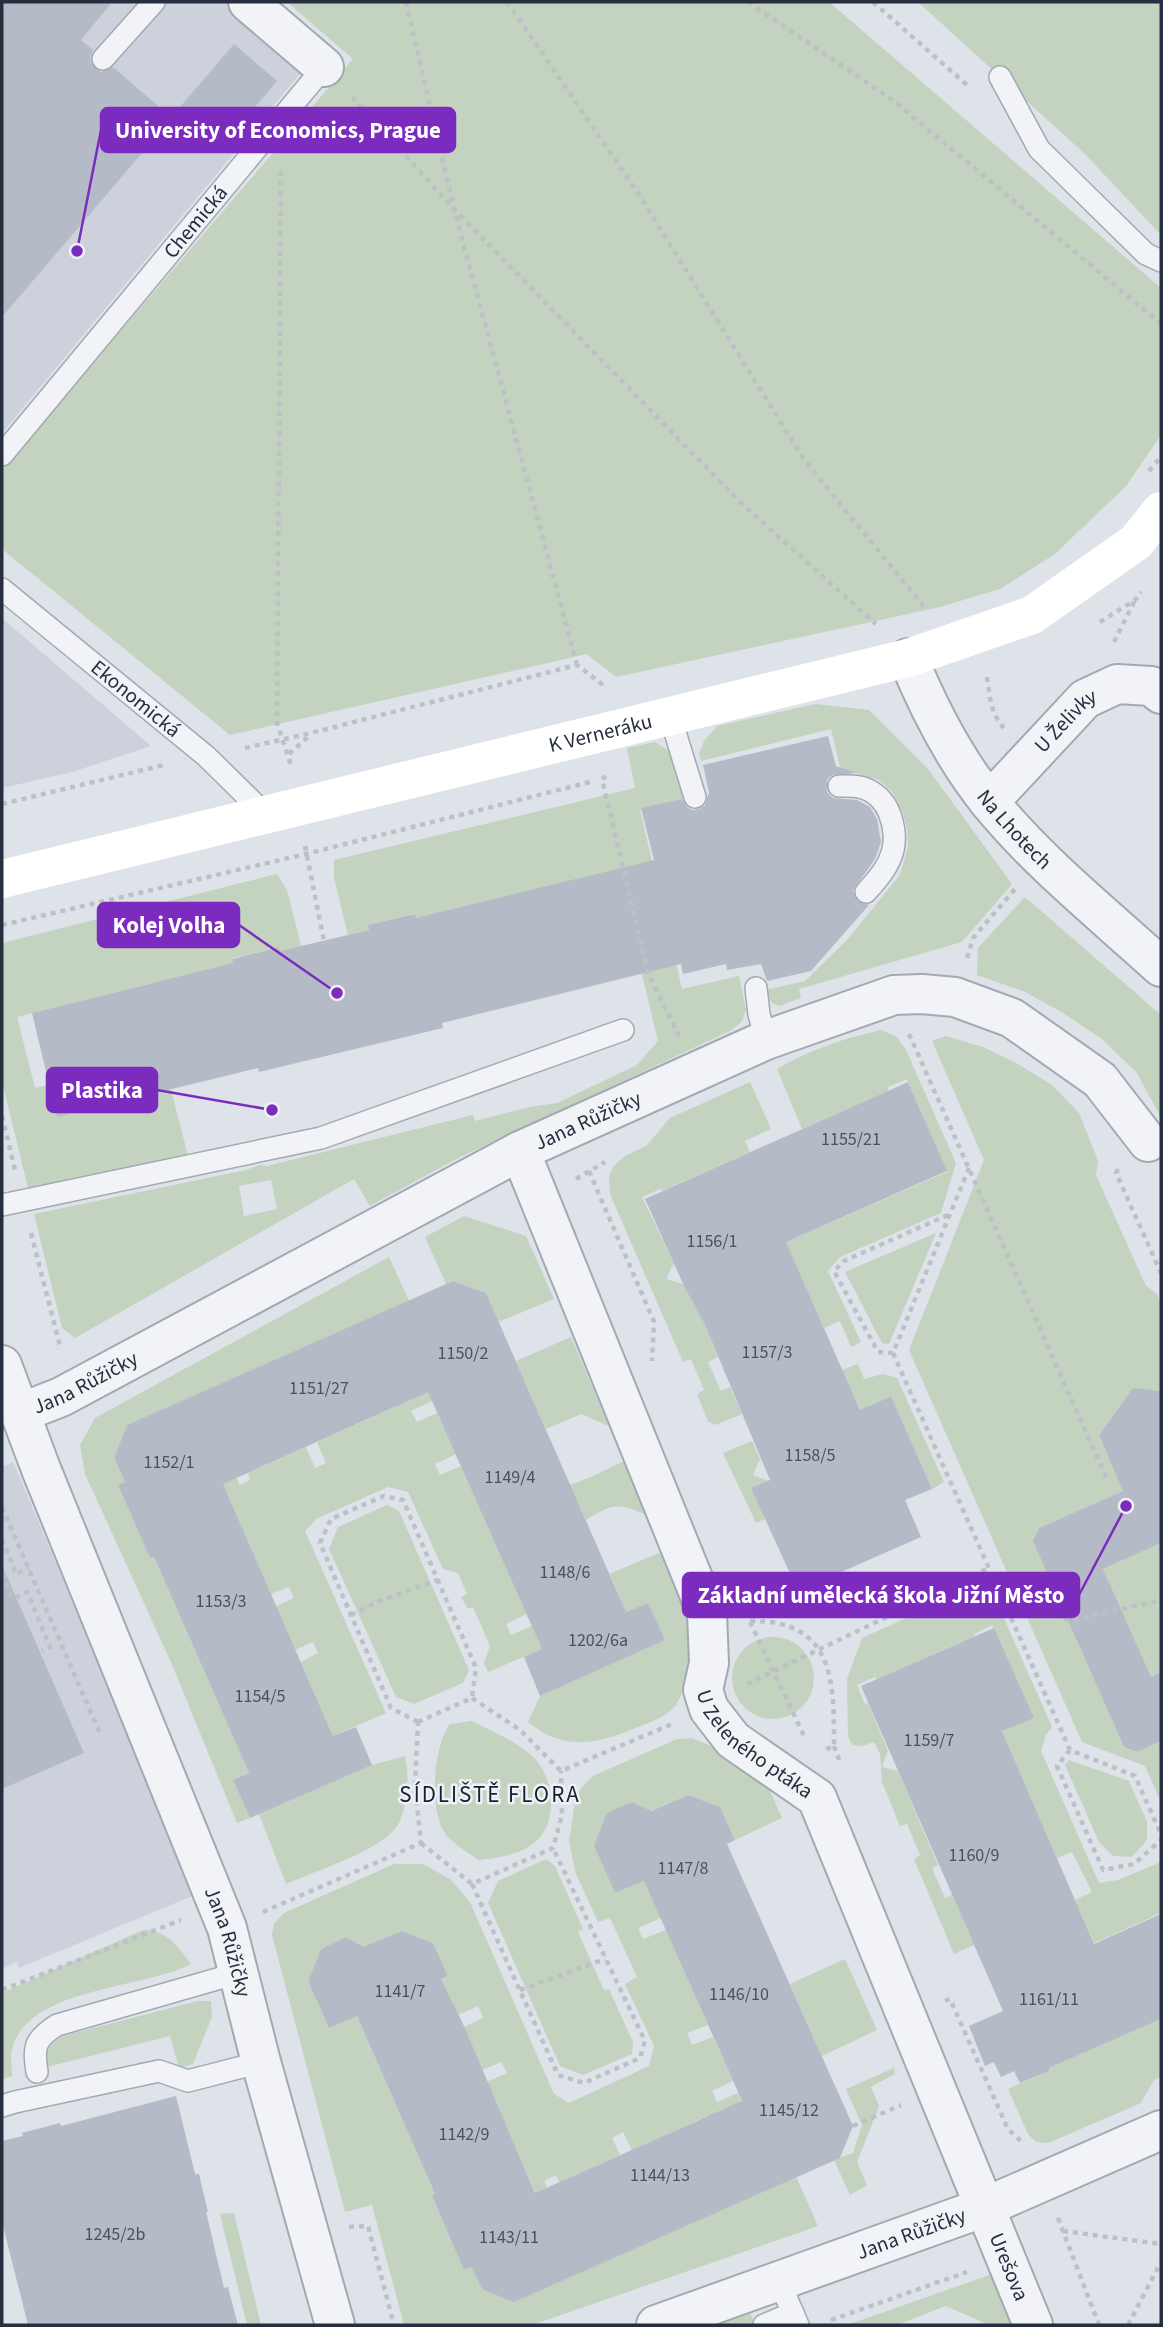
<svg xmlns="http://www.w3.org/2000/svg" width="1163" height="2327" font-family="'Source Sans 3',sans-serif">
  <style>
    .built { fill: #ccd1db }
    .green { fill: #c3d3bf; fill-rule: evenodd }
    .building { fill: #b5bbc6 }
    .lines { fill: none; stroke-linecap: round; stroke-linejoin: round }
    .lane-casing { stroke: #a3a9b3; stroke-width: 24 }
    .street-casing { stroke: #a3a9b3; stroke-width: 42 }
    .path { stroke: #bcc0c7; stroke-width: 4.5; stroke-dasharray: 5 5; stroke-linecap: butt }
    .lane { stroke: #f1f3f7; stroke-width: 21 }
    .street { stroke: #f1f3f7; stroke-width: 38 }
    .secondary { stroke: #fff; stroke-width: 38 }
    .labels { text-anchor: middle; stroke-width: 5; stroke-linejoin: round; paint-order: stroke }
    .number-label { font-size: 18px; fill: #4a5262 }
    .street-label { font-size: 21px; fill: #262f40; stroke: #eef1f6 }
    .neighbourhood-label { font-size: 23px; letter-spacing: 2px; fill: #192031; stroke: #eef1f6 }
    .leader { fill: none; stroke: #7b2cbf; stroke-width: 2.5 }
    .callout-dot { fill: #7b2cbf; stroke: #eef1f6; stroke-width: 2.5 }
    .callout { fill: #7b2cbf; stroke: #7b2cbf; stroke-width: 2.5 }
    .callout-label { font-size: 23px; text-anchor: middle; font-weight: bold; fill: #fff }
  </style>
  <rect width="100%" height="100%" fill="#dee2e9"/>
  <path class="built" d="M2,2H226L304,69L2,433Z
    M2,618L151,746L72,772L2,788Z
    M13,1462L197,1894L19,1968L17,1962L2,1969V1467Z"/>
  <path class="green" d="M287,2H829L1161,288V435L1126,486L1055,554L1000,589L940,607L616,677L587,654L230,735L2,549V470L353,59Z
    M918,2H1161V235L1086,155Z
    M815,704L869,710L928,769L1012,884L962,942L799,989L801,998L779,1006L772,1003L765,990L805,981L848,939L899,876L904,862L908,846L907,829L903,813L893,793L879,780L853,772L841,771L831,729L701,761L699,754L704,741L717,726Z
    M655,742L672,753L686,798L640,810L682,989L739,976L746,1010L742,1021L732,1030L458,1158L370,1206L354,1179L75,1338L62,1328L34,1214L246,1170L260,1165L267,1166L473,1115L475,1121L530,1107L557,1103L637,1065L658,1041L617,870L419,930L414,914L368,925L369,930L348,935L334,878V860L635,788L627,748ZM271,1180L277,1209L244,1216L239,1186Z
    M277,874L287,890L301,946L280,951L279,947L232,958L236,975L147,984L17,1017L35,1088L50,1085L171,1089L188,1156L28,1188L2,1081V943Z
    M1025,897L1161,1015V1118L1137,1073L1102,1039L1063,1013L1025,992L977,975L978,948Z
    M881,1030L896,1036L906,1050L956,1163L941,1213L840,1257L828,1271L861,1342L851,1347L840,1321L824,1328L786,1242L947,1172L907,1079L888,1087V1091L802,1129L777,1069C809,1050 845,1038 881,1030Z
    M946,1036L983,1047L1018,1064L1052,1085L1079,1113L1098,1161L1096,1175L1146,1286L1157,1294L1161,1305V1391L1133,1389L1099,1435L1109,1459L1127,1451L1141,1483L1039,1528L1034,1541L1061,1602L1109,1582L1103,1569L1161,1543V1672L1151,1677L1081,1649L1124,1747L1137,1752L1161,1741V1802L1145,1766L1082,1742L909,1350L984,1160L932,1041Z
    M750,1082L771,1129L745,1141L750,1152L662,1191L660,1189L642,1197L674,1263L666,1279L683,1284L705,1325L718,1357L708,1362L721,1391L730,1387L742,1414L715,1425L708,1421L697,1394L704,1390L691,1359L683,1362L610,1194L609,1176L614,1166L625,1156L646,1146L670,1118Z
    M464,1216L526,1236L554,1299L498,1322L486,1293L453,1281L446,1284L425,1237Z
    M936,1233L889,1344L882,1343L845,1272Z
    M389,1257L412,1307L393,1308L127,1425L114,1458L125,1482L118,1485L150,1558L154,1557L249,1773L233,1780L250,1818L237,1823L170,1660L85,1474L80,1445L95,1418Z
    M571,1337L609,1426L581,1414L546,1429L516,1361Z
    M858,1364L864,1379L883,1374L897,1378L944,1482L932,1489L891,1396L872,1404L861,1412L842,1370Z
    M424,1382L432,1401L411,1411L417,1422L437,1413L456,1454L435,1464L440,1475L461,1466L527,1614L506,1624L511,1635L532,1626L542,1649L488,1672L484,1663L490,1646L473,1607L468,1609L461,1597L467,1594L458,1573L443,1569L408,1492L388,1487L316,1519L305,1531L386,1713L333,1736L301,1662L318,1653L313,1642L295,1650L276,1606L294,1598L289,1587L271,1594L222,1482L231,1467L240,1485L250,1480L248,1473L306,1447L315,1468L326,1463L317,1442L393,1408Z
    M752,1441L760,1459L753,1475L769,1481L765,1519L756,1523L723,1453Z
    M626,1460L649,1516C617,1503 616,1502 586,1520L570,1485L591,1477Z
    M387,1505L399,1511L469,1670L463,1683L414,1704L396,1697L329,1549L338,1527Z
    M665,1550C672,1564 698,1612 699,1624C700,1638 694,1652 689,1665C684,1679 685,1693 675,1706C666,1717 651,1722 638,1727C598,1744 564,1752 528,1722L540,1696L664,1640L648,1603L626,1612L610,1574Z
    M969,1595L990,1601L1003,1616L1052,1727L1046,1735L1041,1751L1099,1883L1118,1880L1161,1862V1913L1094,1943L1075,1900L1092,1892L1072,1852L1057,1858L1001,1729L1033,1718L992,1625L974,1634L975,1636L877,1679L875,1677L857,1685L865,1704L868,1703L888,1751L882,1767L898,1771L938,1865L932,1868L945,1898L952,1895L974,1945L954,1954L914,1859L920,1855L907,1824L900,1826L882,1782L880,1754L874,1742L862,1746L852,1745L848,1736L847,1679L862,1638L949,1599Z
    M732 1678a41 41 0 1 1 82 0a41 41 0 1 1-82 0Z
    M472,1721C493,1732 519,1742 536,1760C555,1782 558,1824 534,1843C521,1854 495,1859 478,1860C469,1853 455,1845 447,1836C428,1814 433,1746 450,1724Z
    M692,1738L709,1745L767,1784L782,1818L735,1840L720,1807L688,1795L645,1813L643,1807L632,1802L594,1846L615,1893L644,1881L661,1918L638,1928L643,1939L666,1930L708,2025L687,2033L692,2045L713,2037L733,2081L712,2091L717,2102L738,2093L746,2112L705,2117L632,2150L623,2132L612,2138L620,2155L562,2181L564,2192L556,2175L544,2181L552,2198L536,2194L487,2082L507,2073L501,2062L482,2070L464,2027L483,2018L478,2006L458,2015L441,1979L448,1976L433,1943L402,1931L359,1949L356,1943L346,1937L321,1949L308,1981L329,2028L357,2016L435,2194L432,2197L464,2269L471,2267L482,2289L514,2301L793,2170L818,2226L532,2325H404L372,2205L345,2212L272,1935L274,1923L284,1913L394,1864H423L450,1879L470,1902L554,2094L569,2103L649,2066L654,2046L625,1984L637,1977L610,1918L598,1922L576,1874L569,1842L574,1808L581,1788L593,1776L677,1739Z
    M405,1756C410,1774 408,1815 394,1830C373,1853 316,1871 286,1884L259,1814L372,1765Z
    M1069,1760L1129,1781L1147,1822V1840L1132,1857L1113,1856L1099,1842L1065,1765Z
    M546,1859L555,1866L583,1929L578,1932L604,1990L609,1989L633,2042L632,2054L583,2075L560,2066L488,1903L498,1881Z
    M143,1930C169,1932 176,1944 191,1964C144,1989 28,1987 12,2049C10,2057 12,2068 12,2076L2,2079V1993Z
    M845,1959L877,2030L822,2056L790,1984Z
    M198,2001H211L212,2017L193,2064L179,2068L170,2036L43,2068L47,2049L62,2036Z
    M1161,2019V2077L1154,2080L1141,2103L1048,2143L1036,2142L1028,2134L1008,2089L1049,2071V2068Z
    M894,2068L895,2074L871,2087L879,2106L857,2162L867,2185L850,2195L834,2160L853,2153L862,2125L846,2089Z
    M234,2213L261,2325H247L220,2214Z
    M1001,2271L1026,2325H989L946,2306L897,2325H847Z
    M748,2309L754,2321L749,2325H684Z"/>
  <path class="building" d="M2,2H112L81,40L93,50L90,57L91,64L101,72L113,67L172,118L2,317Z
    M234,44L277,81L217,152L173,115Z
    M828,736L836,766L857,773L832,775L827,780V792L833,798L857,800L870,807L877,819L881,842L875,859L853,890L857,901L869,905L811,971L767,981L761,964L727,970L726,964L683,974L681,964L442,1023L443,1028L259,1072L258,1068L57,1117L32,1013L233,963L232,959L279,947L280,951L369,930L368,925L415,914L416,918L654,860L641,808L682,799L687,807L693,810L699,809L705,805L709,792L703,765Z
    M908,1082L947,1171L786,1242L860,1410L891,1396L932,1489L905,1500L921,1537L798,1591L751,1488L770,1480L705,1325L685,1288L645,1199Z
    M453,1281L486,1293L626,1612L648,1603L665,1640L540,1696L524,1657L542,1649L428,1392L223,1484L333,1736L356,1727L372,1765L250,1818L233,1780L249,1773L154,1557L150,1558L118,1485L125,1482L114,1458L127,1425Z
    M1133,1388L1161,1391V1543L1103,1569L1151,1677L1161,1672V1741L1137,1752L1124,1747L1033,1541L1039,1528L1123,1491L1099,1435Z
    M2,1565L84,1753L2,1789Z
    M994,1628L1034,1718L1002,1731L1094,1944L1161,1914V2019L1049,2068V2071L1020,2083L1014,2071L1001,2077L994,2062L985,2066L969,2026L1003,2011L861,1686Z
    M688,1795L720,1807L735,1840L727,1844L853,2126L840,2158L514,2302L482,2289L471,2267L464,2270L432,2196L435,2194L357,2016L329,2028L308,1981L321,1949L346,1937L363,1947L402,1931L433,1943L448,1976L441,1979L464,2026L535,2193L742,2101L644,1881L615,1893L594,1846L607,1813L632,1802L651,1811Z
    M176,2096L195,2174H199L208,2212H206L224,2288L228,2287L238,2325H28L2,2222V2141L23,2136L22,2133L60,2123L61,2126Z"/>
  <g class="lines">
    <defs>
      <g id="lane">
        <path d="M103,59L154,2"/>
        <path d="M1000,77L1039,149L1146,254L1161,261"/>
        <path id="s1" d="M2,455L324,67"/>
        <path id="s2" d="M2,589L206,756L265,814"/>
        <path d="M670,716L695,797"/>
        <path d="M839,786C851,786 861,785 872,792C893,805 900,839 889,861C884,873 874,883 866,892"/>
        <path d="M756,988L759,1014L766,1040"/>
        <path d="M2,1205L321,1138L623,1030"/>
        <path d="M37,2072C33,2046 35,2039 57,2025L238,1973"/>
        <path d="M2,2106L15,2102L159,2071L188,2081L261,2062"/>
        <path d="M779,2281L798,2325"/>
        <path d="M764,2325L793,2313"/>
      </g>
      <g id="street">
        <path d="M248,2L324,67"/>
        <path id="s3" d="M908,658C929,709 955,760 990,803C1040,864 1103,914 1161,967"/>
        <path id="s4" d="M989,802L1085,699L1117,684L1151,686L1161,694"/>
        <path id="s5" d="M520,1151L707,1613L709,1663L703,1690L709,1709L733,1740L817,1798L1033,2325"/>
        <path id="s6" d="M2,1365L41,1469L227,1928L261,2062L335,2325"/>
        <path id="s7" d="M20,1413L61,1397L520,1151L766,1040L894,995L922,994L955,997L1012,1018L1100,1080L1148,1142"/>
        <path id="s8" d="M656,2325L985,2207L1161,2130"/>
      </g>
    </defs>
    <use href="#lane" class="lane-casing"/>
    <use href="#street" class="street-casing"/>
    <path class="path" d="M406,2L454,209L577,665
      M507,2L638,193L803,458L925,608
      M748,2L894,101L1161,324
      M873,2L967,85
      M352,97L454,209L740,502L876,624
      M281,171L277,723L291,765
      M1149,471L1161,457
      M1100,622L1135,600L1141,592
      M1114,642L1135,600
      M987,677C990,696 990,713 1004,728
      M245,748L311,733L577,665L607,688
      M289,754L309,736
      M606,776L602,779L648,973L679,1036
      M2,804L164,765
      M305,846L324,941
      M2,925L306,854L594,781
      M967,958L973,938L1015,889
      M909,1034L1107,1479
      M2,1116L15,1170
      M969,1168L893,1353L1070,1750L1135,1776L1161,1834
      M1118,1169L1116,1173L1161,1273
      M589,1171L654,1322L652,1361
      M576,1179L605,1162
      M31,1233L60,1346L58,1349
      M893,1353L878,1352L834,1271L844,1261L950,1214
      M2,1507L101,1736
      M2,1539L16,1574L29,1568
      M2,1574L13,1599L27,1592L50,1647L42,1651
      M1000,1591L1012,1599L1071,1621L1161,1600
      M351,1615L377,1602L438,1580
      M750,1621C834,1620 834,1680 834,1746L822,1751
      M750,1622L805,1738
      M747,1684L989,1568
      M472,1698L520,1730L561,1771L672,1724
      M418,1722L391,1708L320,1543L331,1519L384,1496L403,1500L476,1668L472,1698
      M418,1722L472,1698
      M834,1746L840,1762
      M1070,1750L1057,1766L1103,1870L1134,1864L1161,1840
      M421,1843L472,1884L553,1848L562,1815L561,1771
      M472,1884L558,2075L584,2083L640,2058L645,2041L553,1848
      M263,1912L421,1843L415,1787L418,1722
      M2,1990L181,1920
      M520,1990L605,1959
      M945,2001L950,1999L1008,2129L1024,2144
      M853,2126L901,2105
      M1058,2218L1099,2325
      M349,2227L368,2226L394,2325
      M1063,2231L1161,2244
      M831,2320L967,2272
      M1128,2325L1161,2262"/>
    <use href="#lane" class="lane"/>
    <use href="#street" class="street"/>
    <path class="secondary" id="s9" d="M2,879L908,658L1032,615L1136,542L1161,511"/>
  </g>
  <g class="labels">
    <g class="number-label">
      <text x="851" y="1145">1155/21</text>
      <text x="712" y="1247">1156/1</text>
      <text x="767" y="1358">1157/3</text>
      <text x="463" y="1359">1150/2</text>
      <text x="319" y="1394">1151/27</text>
      <text x="810" y="1461">1158/5</text>
      <text x="169" y="1468">1152/1</text>
      <text x="510" y="1483">1149/4</text>
      <text x="565" y="1578">1148/6</text>
      <text x="221" y="1607">1153/3</text>
      <text x="598" y="1646">1202/6a</text>
      <text x="260" y="1702">1154/5</text>
      <text x="929" y="1746">1159/7</text>
      <text x="974" y="1861">1160/9</text>
      <text x="683" y="1874">1147/8</text>
      <text x="400" y="1997">1141/7</text>
      <text x="739" y="2000">1146/10</text>
      <text x="1049" y="2005">1161/11</text>
      <text x="789" y="2116">1145/12</text>
      <text x="464" y="2140">1142/9</text>
      <text x="660" y="2181">1144/13</text>
      <text x="115" y="2240">1245/2b</text>
      <text x="509" y="2243">1143/11</text>
    </g>
    <g class="street-label">
      <text dy="7" stroke="none"><textPath href="#s1" startOffset="303">Chemická</textPath></text>
      <text dy="7" stroke="none"><textPath href="#s2" startOffset="173">Ekonomická</textPath></text>
      <text dy="7" stroke="none"><textPath href="#s4" startOffset="112">U Želivky</textPath></text>
      <text dy="7" stroke="none"><textPath href="#s9" startOffset="616">K Verneráku</textPath></text>
      <text dy="7" stroke="none"><textPath href="#s3" startOffset="203">Na Lhotech</textPath></text>
      <text dy="7" stroke="none"><textPath href="#s7" startOffset="639">Jana Růžičky</textPath></text>
      <text dy="7" stroke="none"><textPath href="#s7" startOffset="72">Jana Růžičky</textPath></text>
      <text dy="7" stroke="none"><textPath href="#s5" startOffset="653">U Zeleného ptáka</textPath></text>
      <text dy="7" stroke="none"><textPath href="#s6" startOffset="620">Jana Růžičky</textPath></text>
      <text dy="7" stroke="none"><textPath href="#s8" startOffset="271">Jana Růžičky</textPath></text>
      <text dy="7" stroke="none"><textPath href="#s5" startOffset="1244">Urešova</textPath></text>
    </g>
    <g class="neighbourhood-label">
      <text x="490" y="1802">SÍDLIŠTĚ FLORA</text>
    </g>
  </g>
  <path class="leader" d="M77 251L101 130M337 993L239 925M272 1110L157 1090M1126 1506L1079 1595"/>
  <g class="callout-dot">
    <circle cx="77" cy="251" r="7"/>
    <circle cx="337" cy="993" r="7"/>
    <circle cx="272" cy="1110" r="7"/>
    <circle cx="1126" cy="1506" r="7"/>
  </g>
  <g class="callout">
    <rect x="101" y="108" width="354" height="44" rx="7"/>
    <rect x="98" y="903" width="141" height="44" rx="7"/>
    <rect x="47" y="1068" width="110" height="44" rx="7"/>
    <rect x="683" y="1573" width="396" height="44" rx="7"/>
  </g>
  <g class="callout-label">
    <text x="278" y="138">University of Economics, Prague</text>
    <text x="169" y="933">Kolej Volha</text>
    <text x="102" y="1098">Plastika</text>
    <text x="881" y="1603">Základní umělecká škola Jižní Město</text>
  </g>
  <rect width="1163" height="2327" fill="none" stroke="#262f40" stroke-width="7"/>
</svg>
